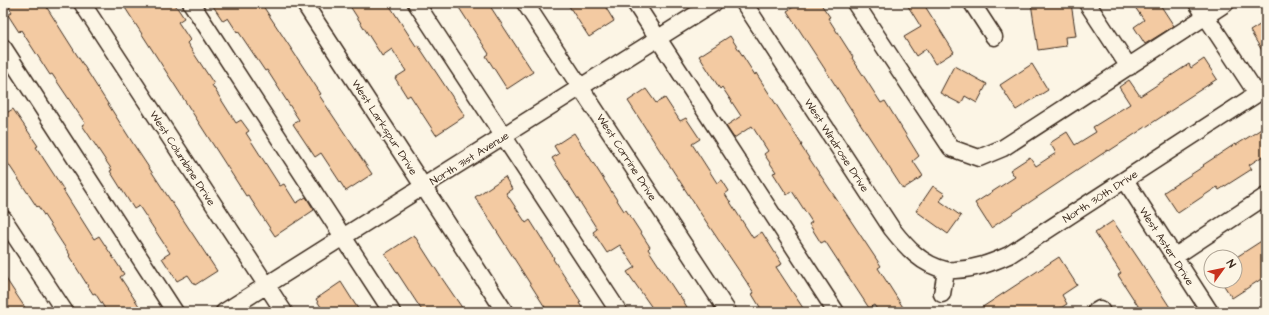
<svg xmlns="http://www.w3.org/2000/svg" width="1269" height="315" font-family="'Architects Daughter',sans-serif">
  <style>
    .building { fill: #f3caa2; stroke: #3b2a1e }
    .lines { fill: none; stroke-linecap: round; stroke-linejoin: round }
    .minor-casing { stroke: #3b2a1e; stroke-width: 19 }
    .minor { stroke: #fcf5e5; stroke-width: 16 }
    .labels { text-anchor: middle; stroke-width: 3.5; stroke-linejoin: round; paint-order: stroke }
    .street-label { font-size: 11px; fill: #3b2a1e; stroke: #fcf5e5 }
  </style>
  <rect width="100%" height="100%" fill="#fcf5e5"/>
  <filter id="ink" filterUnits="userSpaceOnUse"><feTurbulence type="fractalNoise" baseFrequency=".025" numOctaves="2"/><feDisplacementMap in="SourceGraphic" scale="8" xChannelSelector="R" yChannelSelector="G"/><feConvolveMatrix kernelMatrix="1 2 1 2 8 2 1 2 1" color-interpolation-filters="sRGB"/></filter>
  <g filter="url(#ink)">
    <path class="building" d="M6,3H44L134,145L217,271L195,285L188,275L177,281L162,258L170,253L139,206L134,209L110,171L112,170L82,125L85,123L52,74L50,75L21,30L19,32L8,15L12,12Z
      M122,3H174L184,18L178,22L190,40L187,43L214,84L212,85L236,123L241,120L249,131L246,133L280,186L284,184L296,203L306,197L314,210L275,236L248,195L246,196Z
      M211,3H261L321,94L319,95L372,174L346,191L321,153L315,157L293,124L299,120L267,70L265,71L238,31L237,32L228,18L223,21Z
      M348,3H388L416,46L418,45L465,116L436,135L410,95L407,97L395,78L406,71L392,49L382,56Z
      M456,3H488L533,72L507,89L486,56L489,54Z
      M567,3H603L614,21L589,37Z
      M800,3H820L830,17L828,18L853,57L852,58L881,103L885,101L919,156L913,161L923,176L903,189L787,11Z
      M906,3H923L954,52L935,64L926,49L916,56L904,37L921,27Z
      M1031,3H1071L1076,36L1065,37L1066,46L1038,50Z
      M1132,3H1159L1174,26L1145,44L1134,27L1144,20Z
      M1266,21V57L1250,31Z
      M730,36L755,75L756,73L802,145L801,146L881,266L878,268L906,312H879L874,305L869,308L825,241L821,243L809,224L812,222L792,191L787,195L773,173L776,172L764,154L768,151L752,126L734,138L726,126L741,116L722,87L720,89L699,56Z
      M1204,59L1217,79L1177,105L1178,106L1109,151L1108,150L991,228L975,203L1015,177L1010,170L1030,157L1036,166L1056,153L1050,143L1067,132L1075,145L1096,132L1093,127L1130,104L1119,87L1129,80L1140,96L1189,64L1191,68Z
      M1032,64L1048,90L1016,110L1000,85Z
      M954,66L987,84L977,103L965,96L961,104L940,93Z
      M646,89L656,103L665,98L680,121L686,118L700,139L692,144L717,183L722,180L729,191L725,194L753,238L762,232L782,264L776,267L803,308L796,312H763L752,294L754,293L699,211L628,101Z
      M13,109L38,146L36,147L64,190H63L94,239L99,236L124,274L120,277L143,312H107L95,293L93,294L69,256L70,255L38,206L37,207L3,156V115Z
      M1266,126V154L1249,165L1252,169L1219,190L1217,187L1178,213L1164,192L1204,166L1203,165L1235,144L1236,145Z
      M574,133L624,211L626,210L650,247L648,249L678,295L679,294L690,312H655L627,272L635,267L620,245L607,253L593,232L597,229L552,158L559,154L554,146Z
      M505,177L512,189L506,193L526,223L530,220L554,258L553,259L581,302L579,303L585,312H548L475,197Z
      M933,186L945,194L940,201L961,216L948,234L916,211Z
      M1113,221L1140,261L1173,312H1142L1118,275L1121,273L1095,233Z
      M414,235L439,274L465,312H423L385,254Z
      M1266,238V276L1232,298L1221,281H1235V258Z
      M1059,257L1077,285L1062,295L1067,304L1054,312H975Z
      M3,274L12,288L28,312H3Z
      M341,282L360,312H324L316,299Z"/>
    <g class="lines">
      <defs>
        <path id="minor" d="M82,3L284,312
          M191,3L392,312
          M304,3L505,312
          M416,3L619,312
          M525,3L728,312
          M635,3L836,312
          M744,3L892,229C906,247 922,265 946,270C948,271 952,270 955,270C975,269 991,263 1009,255L1266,88
          M855,3L951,148L979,158L1003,148L1226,3
          M972,3L994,37
          M1087,3L1129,67
          M1197,3L1257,94
          M3,47L175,312
          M1125,180L1210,312
          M3,218L65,312
          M1174,257L1266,196
          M942,294L946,271
          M224,312L714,3
          M1095,312L1100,309L1102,312"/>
      </defs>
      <use href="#minor" class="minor-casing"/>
      <use href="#minor" class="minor"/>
    </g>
  </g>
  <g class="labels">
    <g class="street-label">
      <text transform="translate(385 127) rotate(57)" y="4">West Larkspur Drive</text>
      <text transform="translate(837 145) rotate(57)" y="4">West Windrose Drive</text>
      <text transform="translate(627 157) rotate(57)" y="4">West Corrine Drive</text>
      <text transform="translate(183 158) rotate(57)" y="4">West Columbine Drive</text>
      <text transform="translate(469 158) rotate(-32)" y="4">North 31st Avenue</text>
      <text transform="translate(1100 196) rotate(-33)" y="4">North 30th Drive</text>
      <text transform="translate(1167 246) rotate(57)" y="4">West Aster Drive</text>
    </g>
  </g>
  <rect width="1269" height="315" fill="none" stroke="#fcf5e5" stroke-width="16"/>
  <rect x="8" y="8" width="1253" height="299" fill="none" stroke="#3b2a1e" stroke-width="1.5" filter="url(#ink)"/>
  <g transform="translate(1223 269) rotate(57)"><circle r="19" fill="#fcf5e5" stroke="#afa495"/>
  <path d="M0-3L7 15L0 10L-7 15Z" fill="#c8321e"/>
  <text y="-6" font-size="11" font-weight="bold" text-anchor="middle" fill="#3b2a1e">N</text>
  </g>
</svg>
